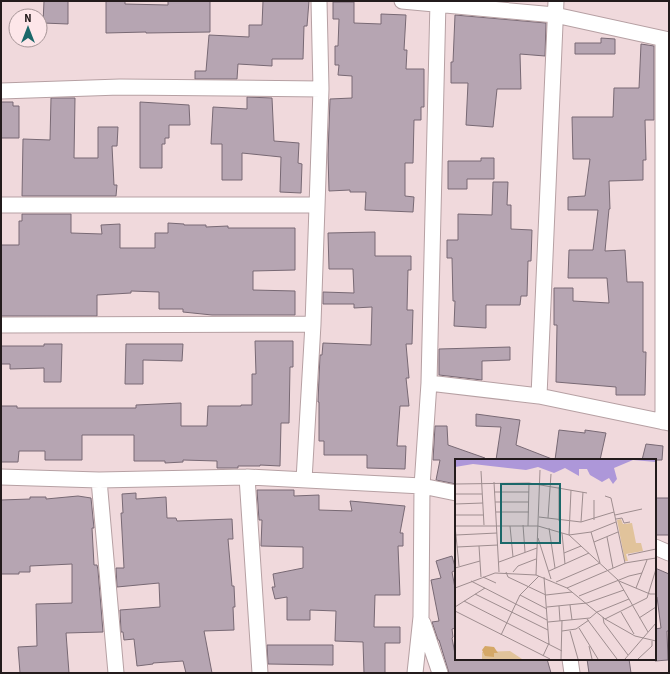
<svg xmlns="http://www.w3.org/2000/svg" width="670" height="674" font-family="'Source Sans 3',sans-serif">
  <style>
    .building { fill: #b6a5b2; stroke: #786974 }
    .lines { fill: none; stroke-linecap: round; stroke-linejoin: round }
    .street-casing { stroke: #b6a0a3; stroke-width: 17 }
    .street { stroke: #fff; stroke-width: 15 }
    .inset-road { fill: none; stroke: #9e8d8f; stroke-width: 1 }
    .view { fill: #1b686a; fill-opacity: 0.15; stroke: #1b686a; stroke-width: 2 }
    .inset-edge { fill: none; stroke: #231b1c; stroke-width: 2 }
  </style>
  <rect width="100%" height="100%" fill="#f0d9dc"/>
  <path class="building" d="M44,1H68V24L43,23Z
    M106,1H125V4L168,5V1H210V32L146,33V32L106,33Z
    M263,1H309L307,26H304L303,59H272V66L238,64L237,79H195V71H206L209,35L249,37V25H262Z
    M333,2H354V23L381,24V14L406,15L404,50H407L406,69H424V107H421V120H414L413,163H405V196L414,197L413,212L365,210L366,192H350V190L329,191L328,155L330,99L352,98V76L338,75L339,65H335V46H338L339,19H333Z
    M455,15L546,23L545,56L520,54L521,89H497L493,127L466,125L468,83H451V62H453Z
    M601,38L615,39V54H575V43H601Z
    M641,44L654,46V120H645L646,160H643V180L609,181L610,209H609L605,251L625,250L627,282H643V352H646L645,395H616V387L556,382L557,325H554V288H573V301L609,303L607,278H568L569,250H593L598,210H568V197L585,196L590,159H573L572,117H613L614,88H639Z
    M247,97L272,98L274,141L299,143L298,163L302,164L301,193L280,192L281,157L242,153V180H222V144H211L213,107L247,109Z
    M51,98H75L74,158H98V127H118L117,146H112L114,185H117L116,196H22L23,139L50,140Z
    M1,102H13V106H19V138H1Z
    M140,102L189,105L190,125H169V138H165V144H162V168H140Z
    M481,158H494V179H467V189H448V161H481Z
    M493,182H508L507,205H511V229L532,230L531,261H528L527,296H521L520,305H486V328L454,326L455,301H453L452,258H447V240H458V214L492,215Z
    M22,214H71V233L102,234L101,225L120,224V248H155V233H168V223L184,224V225H206V227L228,226V228H295V270L253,271V290L295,291V315H212L183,312V309H159V292L131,291V293L97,295V316H1V245H19V221H22Z
    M375,232V256H411V270H408L407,310H413L412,344H406L409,378H406L409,406H400L397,446H406L405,469L367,468V455H324V441H319V402H318L320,355H322L323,343L371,345L372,307L354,308V304H323V292L354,293L353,269H329L328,233Z
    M255,341H293V367H290L289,423H281L280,466L260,465V466H238V468H217V461L183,460V462L165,463V461H134V435H82V460H45V451H19L18,462H1V406H17V408H136V405L181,403V426H207L208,406H241V405H252V374H256Z
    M44,344H62L61,382H44V368L10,369V364H1V346H44Z
    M126,344H183L182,361L143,360V384H125Z
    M510,347V360L482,361V380L439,375V349Z
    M476,414L520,420L516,445L552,459V460H496L501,427L476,426Z
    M435,426H447L448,445L485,458L484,460H456V484L436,480L440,460H433Z
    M559,430L585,433V430L606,433L600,460H555Z
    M646,444L663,446L662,460H642Z
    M257,490H294V496L319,495V510L352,511L350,501L405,506L400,533H403V546H398L400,595H375L374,627H400V643H385V673H364L363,642L335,641L336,611L310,610V620H287V597L275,599L272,587H275L273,574L303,568V547L261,546L262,520H259Z
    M136,493V499L166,497L167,518H176L177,521L232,519L233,539H228L232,586H234L235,607H233L234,630L204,631L212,673H186L183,661L153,663V664L137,666L134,639L124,640L123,632H121L120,610L160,607L159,583L117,587L116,568H124L121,513H123L122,494Z
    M78,496L91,498L94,528H92L94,565H97L98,570L103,632L66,633L69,673H20L18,647L37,646L36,604L72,603V564L30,566V572H19V574H1V500L30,499V497H46V499Z
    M655,498H669V535H655Z
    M452,556L456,570L452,572L456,593V628L452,629L453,637L452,638L456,659H547L551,673H449L439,640H438L432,622L439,621L431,580L441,578L436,561Z
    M655,568L669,574V631H667L668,660L655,661V629L661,628L657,597H655Z
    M267,645H333V665L268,664Z
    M587,659H629L631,673H589Z"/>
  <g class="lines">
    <defs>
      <path id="street" d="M402,1L555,15L669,40
        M663,39V422
        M1,91L120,87L321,89
        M1,205H317
        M1,325L313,324
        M429,383L539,396L669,423
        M539,396L556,1
        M1,477L99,480L247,477L422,486L456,493
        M247,477L260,673
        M99,480L116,673
        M304,480L313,324L321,89L319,1
        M655,547L669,553
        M423,623L440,673
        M570,659L572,673
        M415,673L421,617L422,486L429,383L438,1"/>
    </defs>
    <use href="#street" class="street-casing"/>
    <use href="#street" class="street"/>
  </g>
  <g transform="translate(455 459)">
    <rect width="201" height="201" fill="#f0d9dc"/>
    <path d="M166,60L168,65L177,64L181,84H186L188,92L171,95L173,102H170L162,61ZM55,192L67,200H27V193Z" fill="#e1c39b"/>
    <path d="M30,187L39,188L43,194H39V198L30,197L27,191Z" fill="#d5a867"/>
    <path d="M0,1H201V3L178,1L159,9L162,20L158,25L154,19L147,23L135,16L132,10H124V17L110,9L99,14L83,8L71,11L18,5L0,8Z" fill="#ad97d9"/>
    <path class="inset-road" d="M26,12L29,66M0,16V56M39,23L44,113M0,25L74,24L132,34M104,28V62M39,33H74M0,35H27M150,37L156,39L170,104M40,43H74M0,45L28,44M41,53H74M0,56H29M160,56L187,50M84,58L126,63L159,53M93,59L96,15M161,60L167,59L169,64L175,63M139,61V41M126,63L128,33M68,66L70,93M0,67H83L114,76L163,121L193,173M0,67L4,107M55,67L58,98M73,67L74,24M94,69L100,109M107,74L110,105M1,76L42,74M114,76L136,73L161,63M114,76L116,31M152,78L158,109M83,79L96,120M139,83L163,73M24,87L26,118M2,88L43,86M109,94L126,87M173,96L201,90M44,103L82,89M0,109L25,102M94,112L134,94M51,113L53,118L91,136L117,133M58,113L63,107L81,100M81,116L85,11M28,118L41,124M89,118L94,185M16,122L92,161M164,122L195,135H201M101,123L145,104L136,73M0,129L40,114L81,116L112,129L150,160L180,177L201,182M112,129L170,104L201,99M181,129L192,101M20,135L93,171M65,136L92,150M124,137L174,117L187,114M9,142L107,192M115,146L117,161M104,147L105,162M0,148L30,129M92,148L132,144L169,131M0,152L95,200M166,153L179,175M148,158L149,164L173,196M184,159L201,148M132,160L162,200M150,160L192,139L201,110M93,163L135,159L142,153L174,140M124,169L143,200M107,172L121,170L134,161M115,172L123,200M46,176L65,136L84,117M134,187L137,200M88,197L94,184M106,200L107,161M170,200L201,164M183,200L197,187V182"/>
    <path class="view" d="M46,25H105V84H46Z"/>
    <rect width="201" height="201" class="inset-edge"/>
  </g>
  <rect width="670" height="674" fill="none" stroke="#231b1c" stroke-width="4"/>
  <g transform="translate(28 28)"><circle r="19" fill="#fde6e9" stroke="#a69597"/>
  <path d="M0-3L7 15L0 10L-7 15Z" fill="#1b686a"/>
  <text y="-6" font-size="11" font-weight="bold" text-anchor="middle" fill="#231b1c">N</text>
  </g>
</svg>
